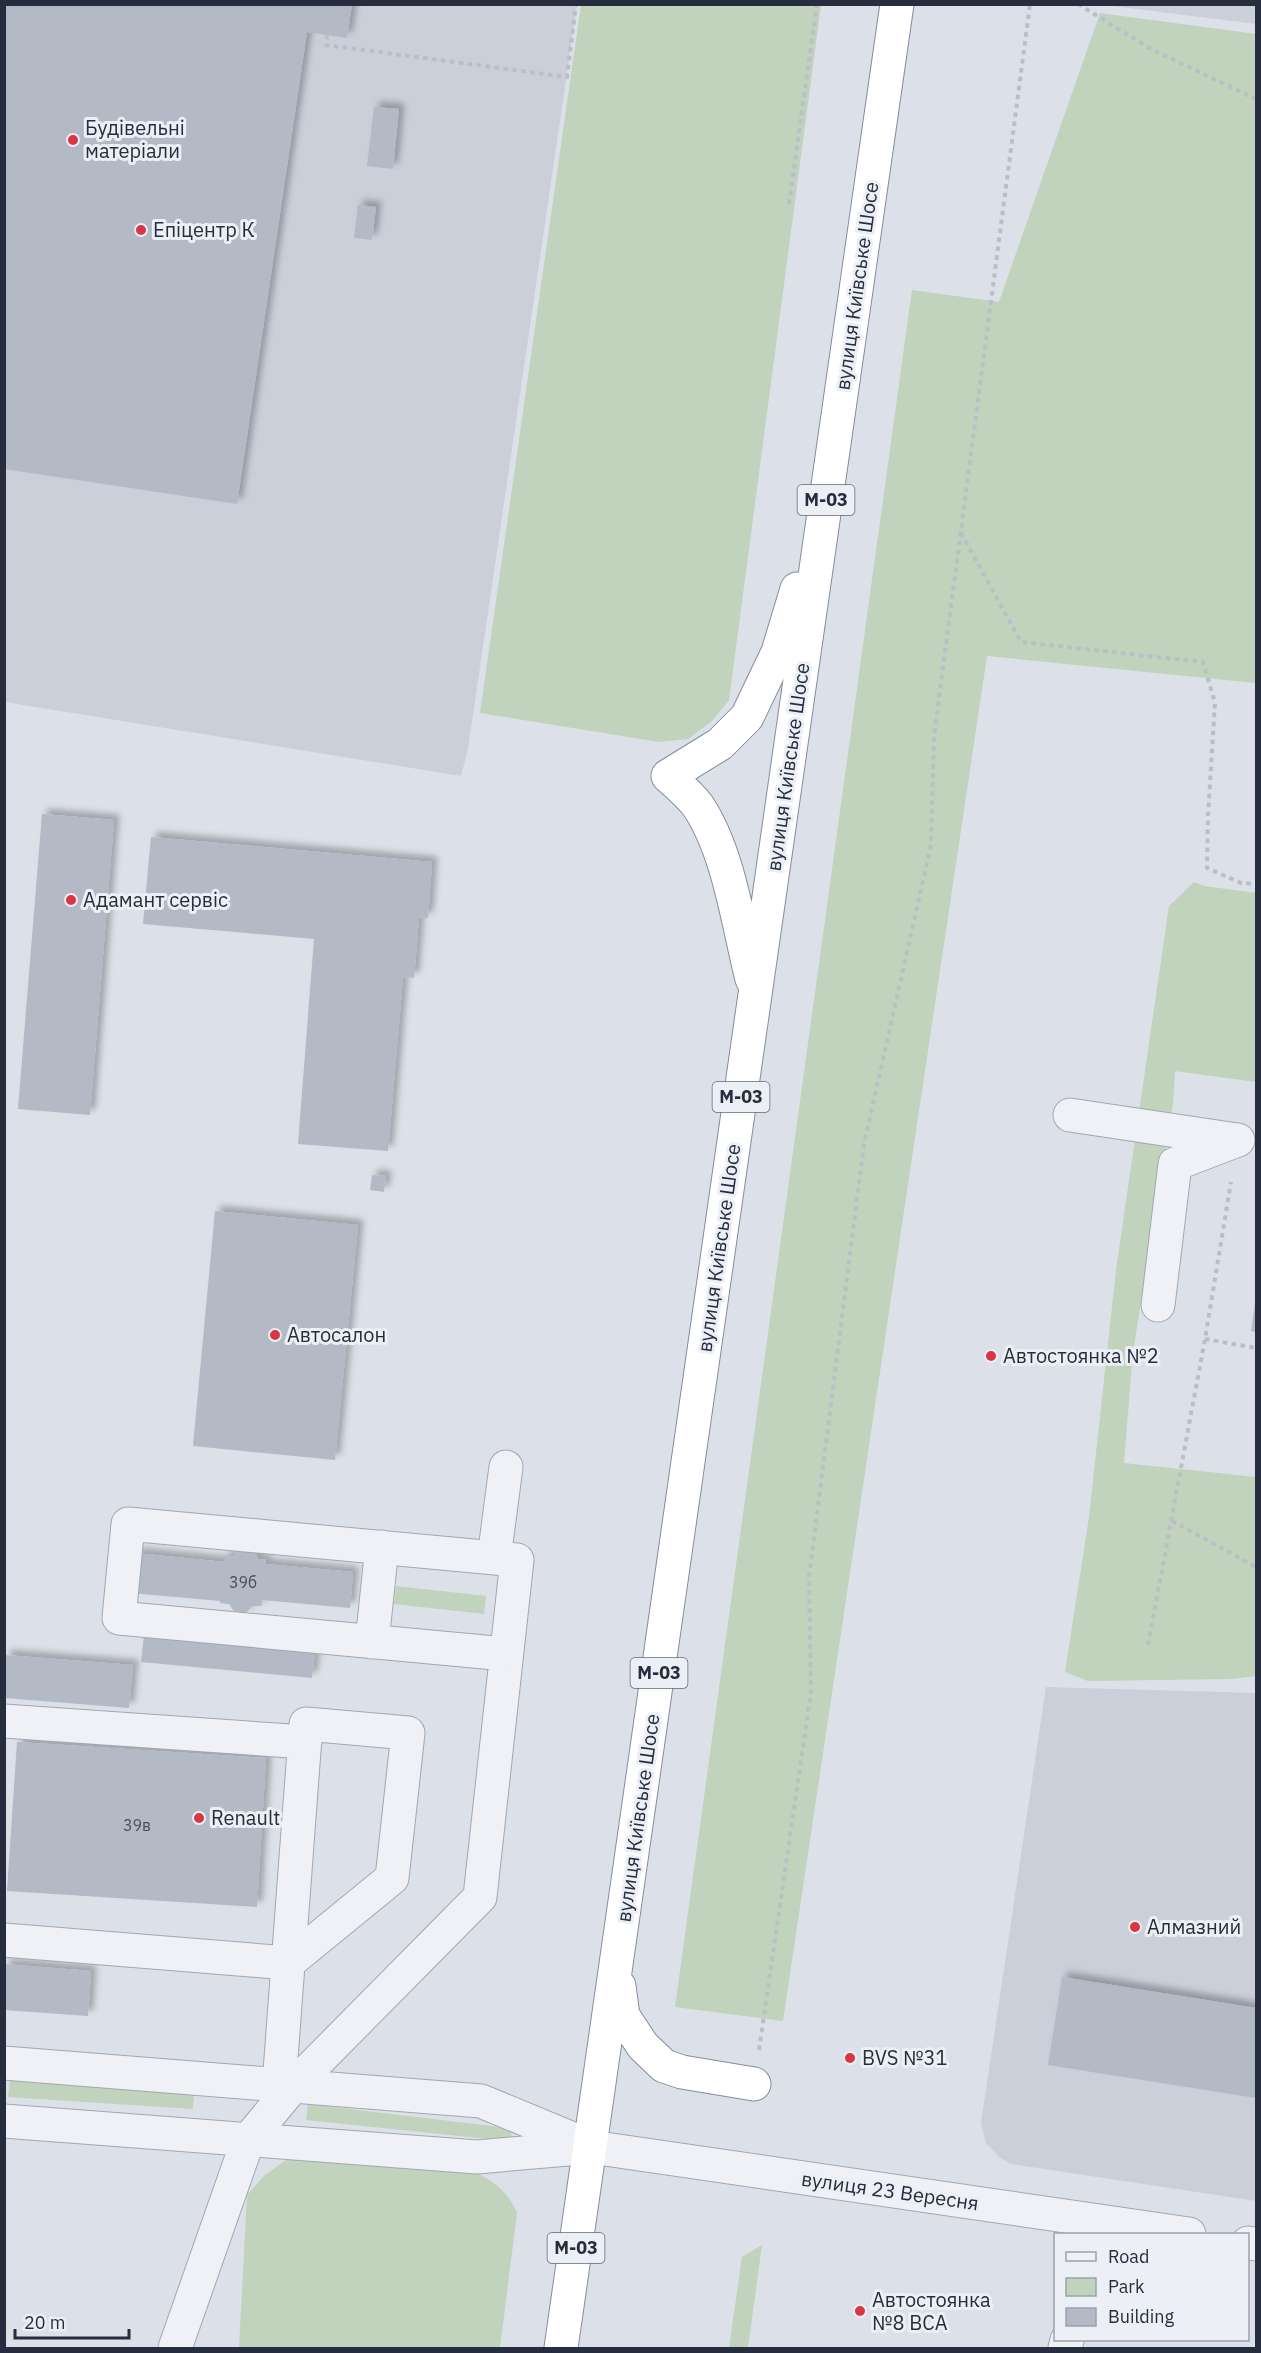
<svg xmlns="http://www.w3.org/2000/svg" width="1261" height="2353" font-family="'IBM Plex Sans',sans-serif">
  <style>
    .built { fill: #cacfda }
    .green { fill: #c1d2bd }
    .building { fill: #b3b9c5; filter: url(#shadow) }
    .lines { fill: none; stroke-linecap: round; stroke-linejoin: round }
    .minor-casing { stroke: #a1a7b2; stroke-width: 35 }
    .highway-casing { stroke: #838ca0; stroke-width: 35 }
    .path { stroke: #babec6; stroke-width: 4; stroke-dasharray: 4.5 4.5; stroke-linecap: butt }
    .minor { stroke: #eff1f6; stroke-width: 33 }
    .highway { stroke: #fff; stroke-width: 33 }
    .poi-dot { fill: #d93643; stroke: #eceff5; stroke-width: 2 }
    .labels { text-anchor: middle; stroke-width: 6; stroke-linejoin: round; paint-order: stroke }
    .number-label { font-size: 16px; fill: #485060 }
    .shield { fill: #eceff5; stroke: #616776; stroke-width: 1.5 }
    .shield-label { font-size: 18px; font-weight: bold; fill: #252d3f }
    .poi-label { font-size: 20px; fill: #252d3f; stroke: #eceff5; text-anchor: start }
    .street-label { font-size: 20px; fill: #252d3f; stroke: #eceff5 }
  </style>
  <defs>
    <filter id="shadow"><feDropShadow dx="5.5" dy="-5.5" stdDeviation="3" flood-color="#0004"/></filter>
  </defs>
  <rect width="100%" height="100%" fill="#dce0e8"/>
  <path class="built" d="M4,5H577L468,749L461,776L5,702Z
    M1105,5H1256V24Z
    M1046,1687L1256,1693V2201L1011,2164L999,2157L986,2143L981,2123Z"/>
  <path class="green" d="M581,5H821L729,700L712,721L688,739L659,742L480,713Z
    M1100,13L1256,34V683L987,656L783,2021L675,2007L912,290L999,302Z
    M1194,882L1204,886L1256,893V1082L1175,1071L1173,1104L1133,1352L1124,1463L1256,1477V1676L1231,1679L1088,1681L1065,1672L1089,1517L1116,1270L1169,906Z
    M396,1586L486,1596L484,1614L394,1604Z
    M10,2081L194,2093L193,2109L8,2097Z
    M308,2104L508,2128L512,2135L507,2141L306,2120Z
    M293,2155L470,2169C491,2180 508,2190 517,2213L500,2348H239L247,2195L265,2175Z
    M762,2245L748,2348H729L742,2257Z"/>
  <path class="building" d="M4,4H352L347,38L307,32L237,504L4,469Z
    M374,107L399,109L393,169L367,166Z
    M358,205L376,207L372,240L354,238Z
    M42,814L114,820L90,1115L18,1109Z
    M151,837L432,862L428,918L419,917L414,978L403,977L388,1151L298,1144L314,939L143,924Z
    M372,1175L386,1176L384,1192L370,1190Z
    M215,1211L358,1225L335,1460L193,1446Z
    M1255,1303H1256V1332L1251,1331Z
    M240,1548L254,1550L258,1559L266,1560L265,1564L353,1572L350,1608L262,1600V1606H252L247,1612L239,1613L233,1610L229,1604L220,1603V1601L131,1593L135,1553L224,1562V1556L234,1557Z
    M144,1635L315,1651L312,1678L141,1662Z
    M5,1655L133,1665L129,1708L5,1698Z
    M17,1742L266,1758L257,1907L7,1891Z
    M4,1964L91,1971L88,2016L4,2010Z
    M1062,1977L1256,2008V2098L1048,2065Z"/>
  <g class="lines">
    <defs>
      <path id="minor" d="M1070,1115L1237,1140
        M1158,1305L1175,1164L1238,1140
        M494,1558L506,1467
        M372,1642L382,1547
        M4,1721L305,1742
        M4,1940L288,1963L392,1878L408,1733L306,1724L279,2085
        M4,2063L481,2101L587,2145
        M4,2121L477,2157L591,2147L1189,2234
        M1248,2243L1256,2244
        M175,2348L248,2140L293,2086L480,1897L517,1560L128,1524L119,1618L506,1654
        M1065,2348L1067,2340"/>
      <path id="highway" d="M752,979C738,924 729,852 698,806C690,795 678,785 668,776L720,744L747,717L778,652L797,589
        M619,1986L623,2016L643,2046L664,2066L682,2072L754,2084
        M561,2348L897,4"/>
    </defs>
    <use href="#minor" class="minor-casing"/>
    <use href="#highway" class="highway-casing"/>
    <path class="path" d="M1078,4L1151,49L1256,99
      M327,35L326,45L567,77L576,4
      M789,204L817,4
      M961,533L1021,642L1203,662L1215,703L1208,815L1207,868L1241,883L1256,884
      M1205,1339L1256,1348
      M1172,1521L1256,1567
      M1148,1645L1205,1339L1231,1182
      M759,2050L811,1692L809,1577L864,1144L931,845L934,736L1030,4"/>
    <use href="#minor" class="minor"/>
    <use href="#highway" class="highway"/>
  </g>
  <g class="poi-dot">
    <circle cx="73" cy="140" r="6"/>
    <circle cx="141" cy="230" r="6"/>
    <circle cx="71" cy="900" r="6"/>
    <circle cx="275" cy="1335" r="6"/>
    <circle cx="991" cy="1356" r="6"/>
    <circle cx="199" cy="1818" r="6"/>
    <circle cx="1135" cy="1927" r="6"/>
    <circle cx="850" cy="2058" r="6"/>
    <circle cx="860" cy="2311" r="6"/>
  </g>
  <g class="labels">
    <g class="number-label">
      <text x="243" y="1588">39б</text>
      <text x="137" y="1831">39в</text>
    </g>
    <g class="shield">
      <rect x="797.5" y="485" width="57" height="30" rx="4.5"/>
      <rect x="712.5" y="1082" width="57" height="30" rx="4.5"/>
      <rect x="630.5" y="1658" width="57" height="30" rx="4.5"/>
      <rect x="547.5" y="2233" width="57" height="30" rx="4.5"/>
    </g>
    <g class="shield-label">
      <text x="826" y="506">М-03</text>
      <text x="741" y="1103">М-03</text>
      <text x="659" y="1679">М-03</text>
      <text x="576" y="2254">М-03</text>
    </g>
    <g class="poi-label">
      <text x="85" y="135">Будівельні<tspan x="85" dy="23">матеріали</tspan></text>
      <text x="153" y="237">Епіцентр К</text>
      <text x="83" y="907">Адамант сервіс</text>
      <text x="287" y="1342">Автосалон</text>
      <text x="1003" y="1363">Автостоянка №2</text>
      <text x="211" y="1825">Renault</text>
      <text x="1147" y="1934">Алмазний</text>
      <text x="862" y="2065">BVS №31</text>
      <text x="872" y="2307">Автостоянка<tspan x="872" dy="23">№8 ВСА</tspan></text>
    </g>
    <g class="street-label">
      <text transform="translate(857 286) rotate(-82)" y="7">вулиця Київське Шосе</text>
      <text transform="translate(788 767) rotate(-82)" y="7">вулиця Київське Шосе</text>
      <text transform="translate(719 1248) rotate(-82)" y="7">вулиця Київське Шосе</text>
      <text transform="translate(638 1818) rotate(-82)" y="7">вулиця Київське Шосе</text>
      <text transform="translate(890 2191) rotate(8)" y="7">вулиця 23 Вересня</text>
    </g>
  </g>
  <rect width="1261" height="2353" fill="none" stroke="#252d3f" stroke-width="12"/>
  <rect x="1054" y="2233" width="195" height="108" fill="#eceff5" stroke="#9ca1ac" stroke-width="1.5"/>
  <rect x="1066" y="2252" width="30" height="9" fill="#eff1f6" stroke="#9ca1ac" stroke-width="1.5"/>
  <text x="1108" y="2263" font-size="18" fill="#252d3f">Road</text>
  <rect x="1066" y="2278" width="30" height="18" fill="#c1d2bd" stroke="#9ca1ac" stroke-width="1.5"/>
  <text x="1108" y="2293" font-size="18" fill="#252d3f">Park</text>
  <rect x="1066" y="2308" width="30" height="18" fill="#b3b9c5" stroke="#9ca1ac" stroke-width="1.5"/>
  <text x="1108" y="2323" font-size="18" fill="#252d3f">Building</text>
  <path d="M15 2329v9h114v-9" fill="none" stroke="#252d3f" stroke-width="3"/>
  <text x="24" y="2329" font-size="18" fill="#252d3f" stroke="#eceff5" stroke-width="4.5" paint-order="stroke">20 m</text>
</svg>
